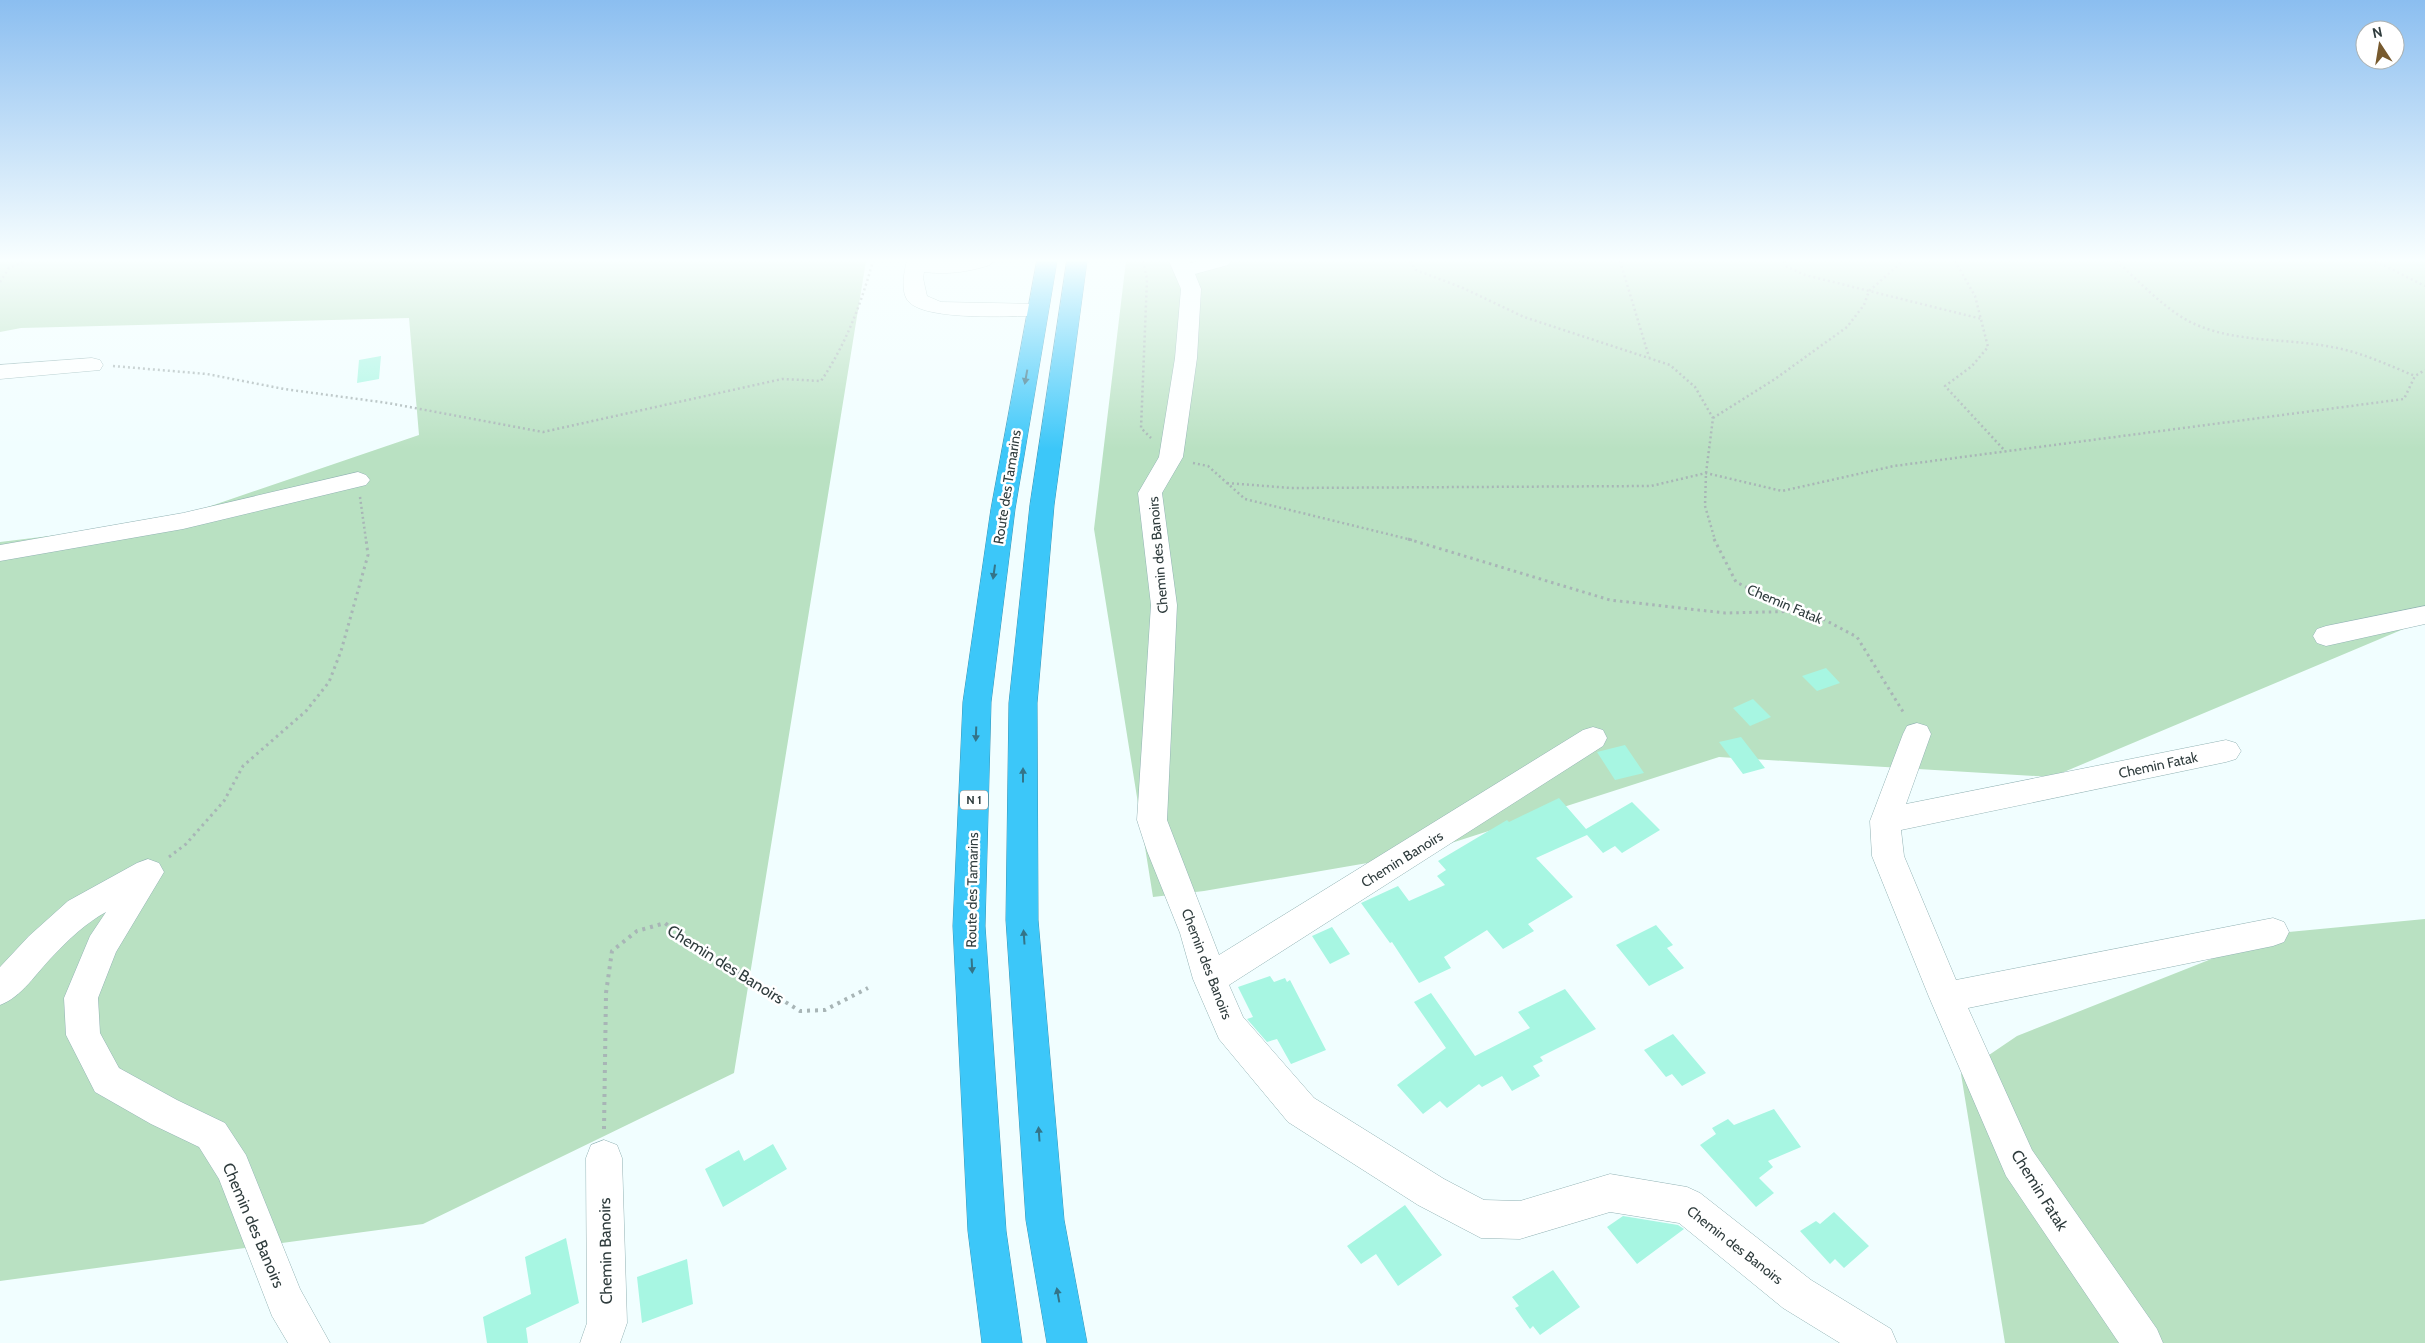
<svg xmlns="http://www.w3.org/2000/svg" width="2425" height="1343" font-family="Cabin,sans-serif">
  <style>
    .green { fill: #b9e1c2 }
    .building { fill: #a7f6e2 }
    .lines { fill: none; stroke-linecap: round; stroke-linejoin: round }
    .minor-casing { stroke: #93b3b5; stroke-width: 1 }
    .highway-casing { stroke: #3796b7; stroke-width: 1 }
    .path-far2 { stroke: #a8b5b6; stroke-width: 2.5; stroke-dasharray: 2 3; stroke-linecap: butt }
    .path-far1 { stroke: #a8b5b6; stroke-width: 3; stroke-dasharray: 2.5 4; stroke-linecap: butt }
    .path { stroke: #a8b5b6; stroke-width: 4; stroke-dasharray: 3 5; stroke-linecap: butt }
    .minor { fill: #fff; fill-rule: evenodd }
    .highway { fill: #3cc7f9; fill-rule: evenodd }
    .oneway { fill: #347488 }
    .labels { text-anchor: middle; stroke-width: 5; stroke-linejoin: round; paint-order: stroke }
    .shield { fill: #fff; stroke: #6d7677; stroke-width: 1 }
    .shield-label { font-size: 12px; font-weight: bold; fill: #2f3c3d }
    .street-label { font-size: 14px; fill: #2f3c3d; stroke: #fff }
    .near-street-label { font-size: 16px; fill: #2f3c3d; stroke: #fff }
  </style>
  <rect width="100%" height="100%" fill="#f1feff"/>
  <path class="green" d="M0,261H866L734,1073L423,1224L0,1281V542L164,522L419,435L409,318L21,328L0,332Z
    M1126,261H2425V620L2052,777L1719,757L1414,855L1204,891L1153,897L1094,529Z
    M2425,919V1343H2005L1961,1074L2017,1036L2277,933Z"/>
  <path class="building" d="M381,356L379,379L357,383L359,360Z
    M1826,668L1840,683L1817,691L1802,676Z
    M1753,699L1771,717L1750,726L1733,708Z
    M1741,737L1765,768L1743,774L1719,742Z
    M1625,745L1644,773L1615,780L1597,752Z
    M1559,798L1586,829L1632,802L1660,830L1622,853L1615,846L1603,853L1587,835L1536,858L1573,897L1528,924L1534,931L1503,949L1487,930L1444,957L1451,968L1419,983L1392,942L1390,943L1361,903L1398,886L1409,901L1445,885L1437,876L1446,870L1438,861L1507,820L1509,822Z
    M1656,925L1673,945L1667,948L1684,968L1649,986L1616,945Z
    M1332,927L1350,954L1330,964L1312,936Z
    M1270,976L1274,982L1285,978L1287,982L1290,980L1326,1050L1291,1064L1277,1039L1267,1042L1247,1019L1253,1017L1238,987Z
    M1565,989L1596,1029L1540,1057L1543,1061L1533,1066L1540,1076L1512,1091L1502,1076L1482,1087L1479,1084L1447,1108L1440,1101L1423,1114L1397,1085L1446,1048L1414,1002L1431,993L1475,1056L1530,1028L1518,1012Z
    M1673,1034L1706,1073L1682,1086L1672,1074L1666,1077L1644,1050Z
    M1774,1109L1801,1147L1768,1161L1773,1167L1759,1178L1774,1193L1756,1207L1700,1145L1716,1134L1712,1128L1728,1119L1734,1125Z
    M773,1144L787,1169L723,1207L705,1169L739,1150L744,1161Z
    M1405,1205L1442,1255L1398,1286L1376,1254L1361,1264L1347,1246Z
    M1834,1212L1869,1246L1844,1268L1835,1259L1830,1264L1800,1231L1816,1221L1820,1224Z
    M1623,1216L1678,1225L1684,1229L1637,1264L1607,1227Z
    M566,1238L579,1303L526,1328L528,1343H487L483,1317L531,1294L525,1257Z
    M687,1259L693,1304L642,1323L637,1277Z
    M1553,1270L1580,1307L1540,1335L1533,1326L1530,1329L1515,1308L1519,1306L1512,1297Z"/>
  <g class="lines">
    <defs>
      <path id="minor" d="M907,261H993L990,265C968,272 947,275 924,272L923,278L927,296L941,302L1038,304L1045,306L1048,310L1045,314L1038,316C1011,316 927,321 909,302C900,293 904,272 907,261Z
        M1169,261H1189L1190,263L1200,261H1231L1228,265L1195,274L1201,289L1197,358L1183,457L1162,493L1177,605L1167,820L1219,955L1583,730L1593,727L1603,730L1607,738L1603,746L1229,985L1243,1017L1314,1098L1444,1179L1484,1200L1520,1201L1610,1174L1687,1187L1700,1193L1811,1280L1891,1329L1897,1343H1840L1783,1308L1679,1223L1610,1212L1520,1239L1481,1238L1418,1205L1288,1122L1219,1039L1193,979L1180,933L1147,851L1137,820L1151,605L1138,493L1159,457L1175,358L1181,289Z
        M92,358L100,360L103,365L100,370L0,379V365Z
        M358,472L366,475L370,480L366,485L183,529L0,561V545L183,513Z
        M2425,606V624L2326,646L2317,643L2313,636L2317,629L2326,626Z
        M1917,723L1927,726L1931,734L1906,804L2226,740L2236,743L2241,751L2236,759L2226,762L1901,830L1904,856L1956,980L2273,918L2284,922L2289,932L2284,942L2273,946L1968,1008L2032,1150L2157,1329L2163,1343H2119L2006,1176L1929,997L1872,856L1870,821L1903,734L1907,726Z
        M148,859L159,863L164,872L116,952L98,998L100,1033L119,1068L177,1100L225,1123L246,1155L300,1289L330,1343H288L272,1316L219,1179L199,1147L151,1124L95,1092L66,1035L64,998L90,936L106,912C86,923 69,939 53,956C36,973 22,997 0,1005V967L29,936L68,901L137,863Z
        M604,1140L617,1145L622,1158L627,1323L620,1343H580L587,1323L586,1158L591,1145Z"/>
      <path id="highway" d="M1037,261H1057L1015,509L991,702L985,926L1006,1231L1022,1343H982L968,1231L953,926L963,702L991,509Z
        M1067,261H1087L1054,505L1037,703L1038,920L1064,1220L1087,1343H1047L1026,1220L1006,920L1009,703L1030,505Z"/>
    </defs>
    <use href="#minor" class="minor-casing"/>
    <use href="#highway" class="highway-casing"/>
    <path class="path-far2" d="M1143,261L1147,279L1141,428L1151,438
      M1410,261L1416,270L1463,288L1524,317L1670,365L1695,387L1713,418L1706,473L1705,506L1715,540
      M1620,261L1649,357
      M1784,261L1787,267L1805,275L1982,319
      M1955,261L1975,296L1988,347L1972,366L1945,386L2006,452
      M2116,261C2141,282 2166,312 2197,325C2239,343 2287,338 2332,347C2361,352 2388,365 2415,376
      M2375,261L2425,286
      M0,282L9,268L25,261
      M113,366L207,374L284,389L388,403L543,432L782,379L821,381C846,344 861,304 873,261
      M1713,418L1775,379L1847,327L1864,305L1869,291L1903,261
      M1193,463L1208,466L1245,499L1412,540
      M1227,483L1291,488L1651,486L1706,473L1782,491L1894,466L2404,399L2415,376L2425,370
      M360,497L366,540"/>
    <path class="path-far1" d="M1408,539L1610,600L1725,613L1808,611
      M1714,539L1736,582L1756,592L1808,611L1857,637L1905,715
      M169,857L186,844L224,801L243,766L306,711L329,682L341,651L368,555L366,539"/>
    <path class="path" d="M604,1129L606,993L612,951L637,931L665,923L685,940L800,1011L825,1010L868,988"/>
    <use href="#minor" class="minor"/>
    <use href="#highway" class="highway"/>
  </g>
  <defs><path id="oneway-solid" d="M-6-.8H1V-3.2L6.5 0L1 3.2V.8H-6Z" transform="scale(1.25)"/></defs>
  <g class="oneway">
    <use href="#oneway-solid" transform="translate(1026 377) rotate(100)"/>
    <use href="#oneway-solid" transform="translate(994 572) rotate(98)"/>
    <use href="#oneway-solid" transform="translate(976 734) rotate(92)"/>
    <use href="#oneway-solid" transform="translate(1023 775) rotate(-90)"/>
    <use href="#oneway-solid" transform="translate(1024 937) rotate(-94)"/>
    <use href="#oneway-solid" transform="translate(972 966) rotate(87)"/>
    <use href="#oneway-solid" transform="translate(1039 1134) rotate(-94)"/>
    <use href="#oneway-solid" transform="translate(1058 1295) rotate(-100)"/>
  </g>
  <linearGradient id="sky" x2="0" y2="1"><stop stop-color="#8bbef0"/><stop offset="0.58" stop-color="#f9ffff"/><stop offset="1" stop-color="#f9ffff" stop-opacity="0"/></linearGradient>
  <rect width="2425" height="449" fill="url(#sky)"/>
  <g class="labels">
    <rect class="shield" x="960" y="790.5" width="28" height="19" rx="4"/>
    <g class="shield-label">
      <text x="974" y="804">N 1</text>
    </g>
    <g class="street-label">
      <text transform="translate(1007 487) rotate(-81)" y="5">Route des Tamarins</text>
      <text transform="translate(1158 555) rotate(-95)" y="5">Chemin des Banoirs</text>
      <text transform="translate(1785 604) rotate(23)" y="5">Chemin Fatak</text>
      <text transform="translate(2158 765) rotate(-12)" y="5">Chemin Fatak</text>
      <text transform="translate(1402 859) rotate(-32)" y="5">Chemin Banoirs</text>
      <text transform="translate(972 890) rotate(-89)" y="5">Route des Tamarins</text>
      <text transform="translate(1207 964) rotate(69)" y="5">Chemin des Banoirs</text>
      <text transform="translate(1735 1245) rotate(38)" y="5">Chemin des Banoirs</text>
    </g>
    <g class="near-street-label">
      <text transform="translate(726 964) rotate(32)" y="6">Chemin des Banoirs</text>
      <text transform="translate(2040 1190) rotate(58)" y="6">Chemin Fatak</text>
      <text transform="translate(254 1225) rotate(67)" y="6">Chemin des Banoirs</text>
      <text transform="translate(605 1251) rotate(-91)" y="6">Chemin Banoirs</text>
    </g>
  </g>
  <g transform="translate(2380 45) rotate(348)"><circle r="24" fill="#ffffff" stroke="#acb1b1"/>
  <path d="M0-4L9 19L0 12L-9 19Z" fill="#775a2e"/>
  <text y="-8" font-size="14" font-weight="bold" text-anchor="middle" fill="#2f3c3d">N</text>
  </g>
</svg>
